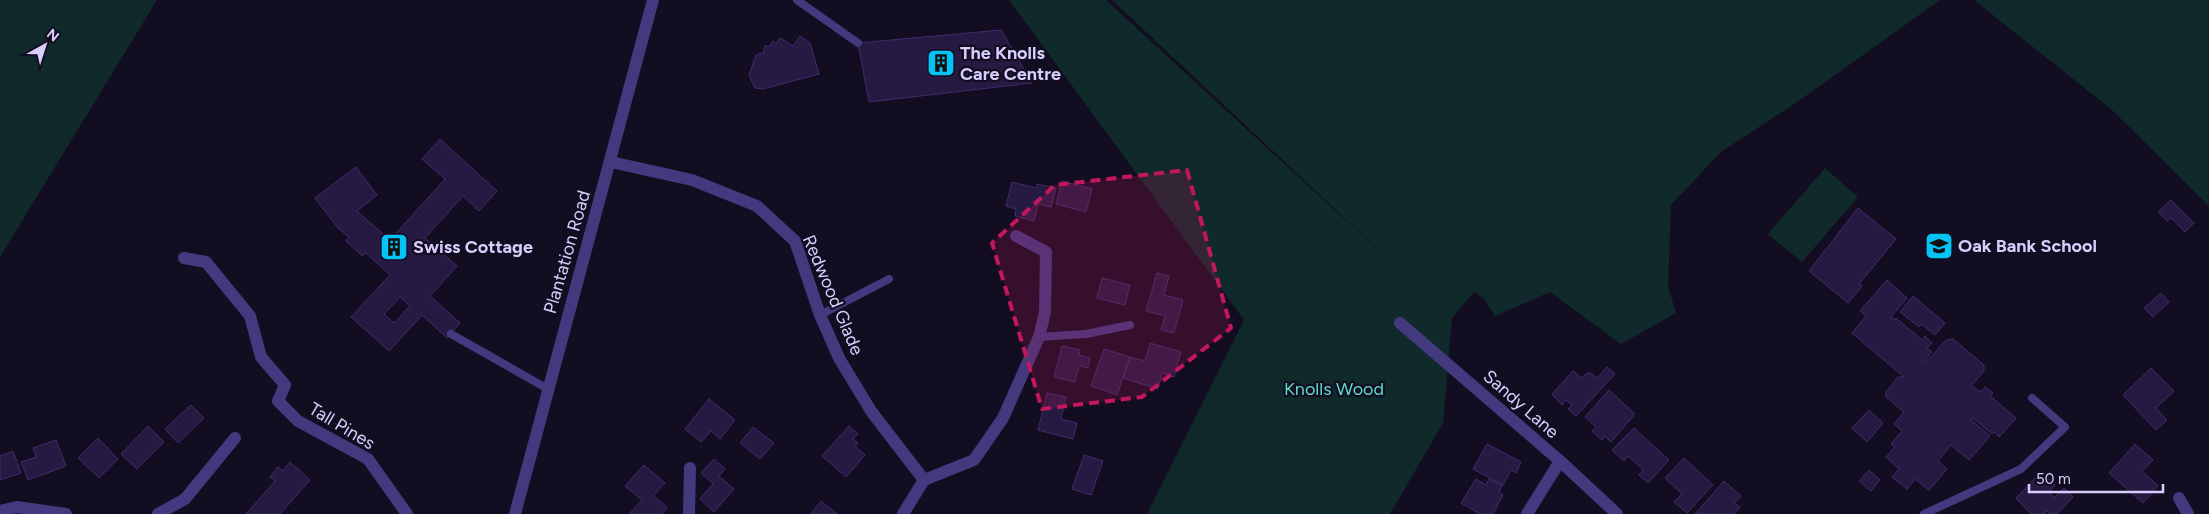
<svg xmlns="http://www.w3.org/2000/svg" width="2209" height="514" font-family="Figtree,sans-serif">
  <style>
    .green { fill: #10292b }
    .building { fill: #261a42; stroke: #402c6d; fill-rule: evenodd }
    .lines { fill: none; stroke-linecap: round; stroke-linejoin: round }
    .service { stroke: #43397f; stroke-width: 8 }
    .minor { stroke: #43397f; stroke-width: 12 }
    .tertiary { stroke: #43397f; stroke-width: 12 }
    .marked { fill: #c2185b; fill-opacity: 0.2; stroke: #c2185b; stroke-width: 4; stroke-dasharray: 10 6; stroke-linejoin: round }
    .labels { text-anchor: middle; stroke-width: 4.5; stroke-linejoin: round; paint-order: stroke }
    .poi-label { font-size: 18px; font-weight: bold; fill: #d8cefe; stroke: #130d21; text-anchor: start }
    .street-label { font-size: 18px; fill: #d8cefe; stroke: #130d21 }
    .park-label { font-size: 18px; fill: #5bddca; stroke: #130d21 }
  </style>
  <rect width="100%" height="100%" fill="#130d21"/>
  <path class="green" d="M0,0H157L0,257Z
    M1009,0H1106L1388,259L1112,0H1940L1803,98L1721,152L1671,205L1668,286L1676,313L1621,344L1550,292L1495,316L1484,299L1474,292L1452,318L1443,423L1390,514H1147L1244,320Z
    M1974,0H2209V206L2111,109Z
    M1825,168L1858,197L1802,262L1768,234Z"/>
  <path class="building" d="M1001,30L1032,83L869,102L858,43Z
    M800,36L810,43L819,74L763,89L755,88L749,75L756,55L763,53L765,46H770L773,41L776,44L780,38L793,46Z
    M440,139L497,191L479,211L463,196L425,238L457,266L430,296L460,323L447,338L422,315L389,351L351,317L390,275L366,253L362,256L346,241L349,237L338,228L315,198L356,167L377,195L357,211L390,240L445,179L422,159ZM400,297L410,306L394,323L384,314Z
    M1062,181L1092,189L1086,212L1056,204Z
    M1012,182L1036,188L1037,184L1056,188L1051,207L1038,204L1034,221L1015,216L1016,209L1006,206Z
    M2171,200L2194,223L2185,232L2171,218L2167,221L2158,212Z
    M1858,208L1896,239L1859,284L1862,286L1848,303L1809,271Z
    M1157,273L1169,276L1164,295L1183,300L1174,333L1161,330L1165,316L1146,311Z
    M1102,278L1130,285L1125,305L1097,298Z
    M1887,280L1907,298L1891,317L1895,320L1896,318L1922,340L1925,336L1932,343L1927,348L1932,352L1925,361L1926,363L1946,340L1953,339L1984,365V371L1971,386L1981,392L1985,387L1993,393L1990,396L2016,418L1999,437L1994,432L1992,434L1973,418L1971,420L1990,436L1969,460L1951,445L1938,461L1947,469L1929,490L1915,479L1907,489L1892,477L1899,469L1886,457L1895,447L1891,444L1902,431L1894,424L1904,412L1886,397V392L1898,377H1904L1852,333L1866,316L1860,311Z
    M2161,293L2169,302L2153,317L2144,308Z
    M1913,296L1945,323L1935,335L1921,324L1919,327L1900,312Z
    M1150,343L1181,352L1174,377L1162,373L1158,389L1123,378L1130,357L1145,361Z
    M1062,346L1080,350L1079,355L1090,358L1088,368L1079,366L1075,382L1054,377Z
    M1104,349L1130,357L1117,395L1091,386Z
    M1607,367L1615,374L1576,416L1568,409L1572,405L1566,400L1562,405L1552,394L1573,371L1582,378L1587,373H1591L1597,378Z
    M2151,368L2174,391L2156,408L2167,420L2156,430L2123,395Z
    M1609,390L1635,414L1611,442L1605,436L1602,440L1592,431L1596,427L1585,417Z
    M1047,393L1066,397L1061,419L1077,423L1073,439L1038,430Z
    M709,399L735,420L720,439L711,431L701,442L685,429Z
    M191,405L204,418L178,443L165,429Z
    M1869,410L1883,423L1867,442L1852,428Z
    M148,426L164,442L137,469L121,454Z
    M849,426L858,434L853,439L858,443L855,446L865,455L846,477L822,456Z
    M753,427L774,443L760,459L740,443Z
    M1634,428L1669,460L1648,483L1639,475L1643,470L1628,456L1624,461L1612,450Z
    M98,438L118,459L99,478L78,458Z
    M56,440L66,466L28,480L21,462L36,457L33,448Z
    M1487,444L1521,462L1516,473L1511,470L1503,485L1473,469Z
    M2135,444L2153,460L2142,471L2158,486L2143,503L2109,473Z
    M13,451L21,473L0,480V456Z
    M1084,455L1103,461L1091,495L1072,489Z
    M1684,458L1713,485L1687,513L1674,502L1682,494L1665,478Z
    M714,459L725,469L719,476L734,489L714,512L700,499L713,484L701,473Z
    M290,462L310,480L280,514H246L275,481L270,477L278,467L283,471Z
    M644,465L665,483L653,496L667,507L662,514H629L642,500L625,486Z
    M1869,470L1880,480L1871,491L1859,481Z
    M2039,474L2045,480L2047,477L2055,485L2049,492L2054,498L2064,488L2073,497L2057,514H2050L2047,511L2044,514H2031L2016,498Z
    M1476,479L1486,485L1489,479L1502,486L1499,492L1503,495L1493,514H1480L1461,503Z
    M1724,481L1741,496L1734,503L1740,507L1734,514H1695Z
    M821,501L837,514H811Z"/>
  <g class="lines">
    <path class="service" d="M797,0L858,43
      M820,315L889,279
      M451,334L548,389
      M1039,337L1086,334L1130,325
      M1924,514L2021,469L2065,427L2032,398"/>
    <path class="minor" d="M611,162L692,180L757,206L795,241L820,315L839,358L871,411L924,480L903,514
      M184,258L206,262L250,316L261,357L285,385L278,401L298,421L368,459L407,514
      M1400,323L1560,461L1617,514
      M924,480L974,460L1003,418L1039,337L1045,312L1046,252L1016,236
      M2179,498L2188,514
      M0,511L17,507L66,514
      M158,514L185,499L235,438
      M689,514L690,468
      M1527,514L1560,461"/>
    <path class="tertiary" d="M515,514L653,0"/>
  </g>
  <path class="marked" d="M1187,170L1231,328L1142,397L1042,409L992,243L1055,185Z"/>
  <defs>
    <symbol id="building-square" viewBox="-11 -11 22 22"><rect x="-9" y="-9" width="18" height="18" rx="4" fill="#03c4f5" stroke="#130d21"/><path d="M-4-6H4V6H1V3H-1V6H-4ZM-2.5-4.3h1.7v1.8h-1.7ZM.8-4.3h1.7v1.8H.8ZM-2.5-1h1.7V.8h-1.7ZM.8-1h1.7V.8H.8Z" fill="#111"/></symbol>
    <symbol id="school-square" viewBox="-11 -11 22 22"><rect x="-9" y="-9" width="18" height="18" rx="4" fill="#03c4f5" stroke="#130d21"/><path d="M0-5L7-2L0 1L-7-2ZM-4 1L0 2.5L4 1V4Q0 6-4 4Z" fill="#111"/></symbol>
  </defs>
  <g fill-rule="evenodd">
    <use href="#building-square" x="925" y="47" width="32" height="32"/>
    <use href="#school-square" x="1923" y="230" width="32" height="32"/>
    <use href="#building-square" x="378" y="231" width="32" height="32"/>
  </g>
  <g class="labels">
    <g class="poi-label">
      <text x="960" y="59">The Knolls<tspan x="960" dy="21">Care Centre</tspan></text>
      <text x="1958" y="252">Oak Bank School</text>
      <text x="413" y="253">Swiss Cottage</text>
    </g>
    <g class="street-label">
      <text transform="translate(567 252) rotate(-74)" y="6">Plantation Road</text>
      <text transform="translate(833 295) rotate(67)" y="6">Redwood Glade</text>
      <text transform="translate(1521 404) rotate(41)" y="6">Sandy Lane</text>
      <text transform="translate(342 426) rotate(31)" y="6">Tall Pines</text>
    </g>
    <g class="park-label">
      <text x="1334" y="395">Knolls Wood</text>
    </g>
  </g>
  <g transform="translate(45 45) rotate(39)" stroke="#130d21" stroke-width="4" paint-order="stroke">
  <path d="M0-4L9 19L0 12L-9 19Z" fill="#d8cefe"/>
  <text y="-8" font-size="14" font-weight="bold" text-anchor="middle" fill="#d8cefe">N</text>
  </g>
  <path d="M2029 484v8h134v-8" fill="none" stroke="#d8cefe" stroke-width="2.5"/>
  <text x="2036" y="484" font-size="15" fill="#d8cefe" stroke="#130d21" stroke-width="4" paint-order="stroke">50 m</text>
</svg>
